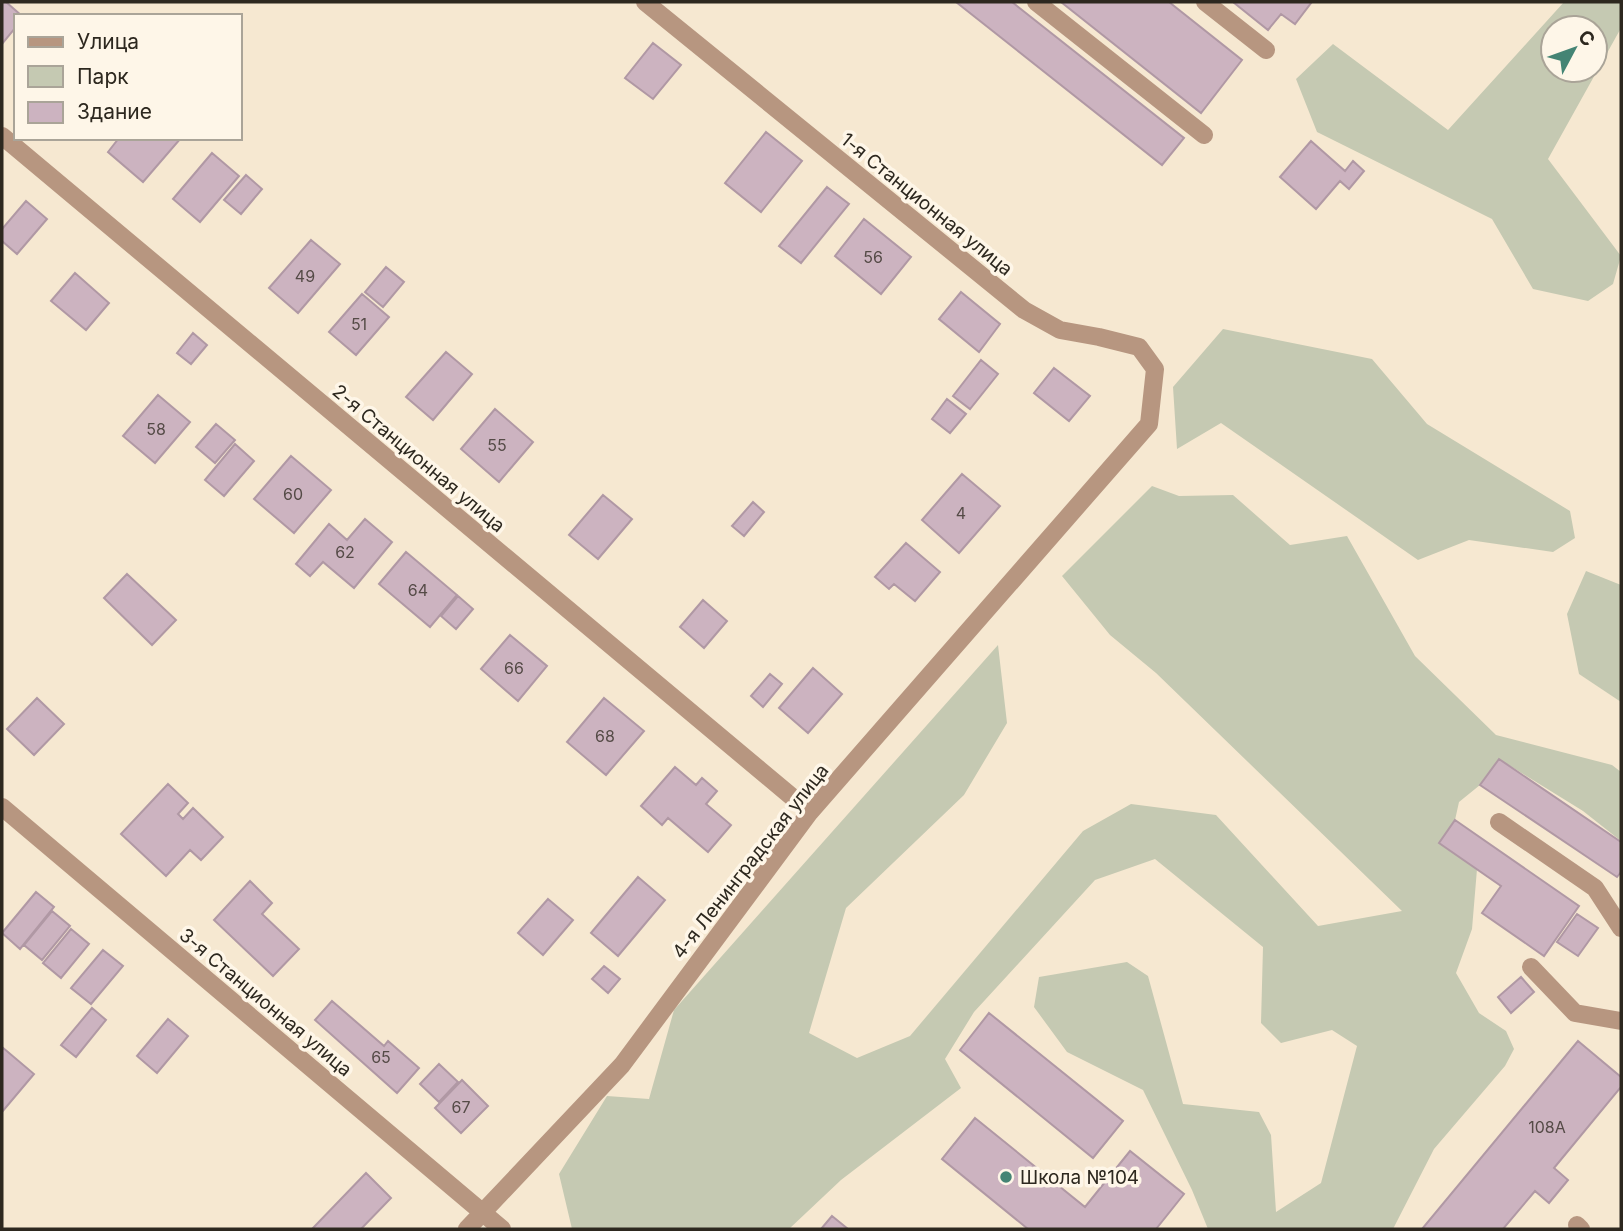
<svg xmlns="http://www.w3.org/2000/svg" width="1623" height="1231" font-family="Inter,sans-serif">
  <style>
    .green { fill: #c5c9b2; fill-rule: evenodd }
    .building { fill: #ccb3c0; stroke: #b098a4; stroke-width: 2 }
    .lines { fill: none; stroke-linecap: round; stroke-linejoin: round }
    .minor { stroke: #b79680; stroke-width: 18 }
    .poi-dot { fill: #448474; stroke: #fef6e8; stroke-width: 2.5 }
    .labels { text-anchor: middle; stroke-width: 7; stroke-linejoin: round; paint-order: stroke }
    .number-label { font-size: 16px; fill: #554b47 }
    .street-label { font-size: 19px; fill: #2d281f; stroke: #fef6e8 }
    .poi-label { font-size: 19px; fill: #2d281f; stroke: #fef6e8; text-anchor: start }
  </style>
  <rect width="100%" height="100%" fill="#f6e8d1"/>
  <path class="green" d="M1564,2H1621V28L1548,159L1621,256L1613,284L1588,301L1533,289L1492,219L1317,132L1296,79L1333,44L1448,130ZM1553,28H1595V70H1553Z
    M1223,329L1372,359L1427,424L1570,511L1575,538L1553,552L1469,540L1418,560L1221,423L1177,449L1173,387Z
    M1152,486L1179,496L1233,495L1290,545L1347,536L1415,656L1496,735L1612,765L1621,772V841L1583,811L1499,759L1480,785L1459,802L1455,820L1439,843L1477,869L1472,929L1456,973L1479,1013L1506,1031L1514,1049L1505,1066L1434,1149L1393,1229H1208L1192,1190L1143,1090L1067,1052L1034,1007L1039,977L1127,962L1148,976L1183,1104L1259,1112L1271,1135L1276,1212L1321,1183L1357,1046L1332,1030L1281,1043L1261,1023L1263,947L1155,859L1095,880L974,1012L945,1059L961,1088L841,1180L789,1229H572L559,1174L607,1096L649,1099L674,1010L998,645L1007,723L964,795L846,908L809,1033L857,1058L910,1036L1083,831L1131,804L1216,815L1318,926L1402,911L1156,673L1110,635L1062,576Z
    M1586,571L1621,585V702L1579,674L1567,614Z"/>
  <path class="building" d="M2,2H6L22,16H16V27L2,44Z
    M956,2H1012L1184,138L1162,165Z
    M1061,2H1169L1242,60L1201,113Z
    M1233,2H1310L1311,3L1295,24L1281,14L1268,30Z
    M653,43L681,65L653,99L625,78Z
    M766,132L802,161L761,212L725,183Z
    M119,138H181L143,182L108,152Z
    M1311,141L1345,171L1353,161L1364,171L1349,189L1340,181L1316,209L1280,177Z
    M212,153L239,176L200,222L173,199Z
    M246,175L262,189L241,214L224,200Z
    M827,187L849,204L801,263L779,246Z
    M26,201L47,219L17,254L2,241V229Z
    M864,219L911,257L881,294L835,256Z
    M311,240L340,264L298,313L269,288Z
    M386,267L404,282L383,307L365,292Z
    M75,273L109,303L86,330L51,301Z
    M961,292L1000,324L979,352L939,319Z
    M362,294L389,317L356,355L329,332Z
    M193,333L207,345L191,364L177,353Z
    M446,352L472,374L433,420L406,397Z
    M981,360L998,374L970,409L953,396Z
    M1054,368L1090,396L1069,421L1034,393Z
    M158,395L190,422L155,463L123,436Z
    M947,399L966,414L950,433L932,419Z
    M495,409L533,442L499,482L461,449Z
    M216,424L235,440L215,463L196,447Z
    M235,444L254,461L224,496L205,480Z
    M291,456L331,490L294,533L254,499Z
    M962,474L1000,506L959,553L922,520Z
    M603,495L632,519L598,559L569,535Z
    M753,502L764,512L744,536L732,526Z
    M365,519L392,542L354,588L323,562L310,576L296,564L329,524L347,540Z
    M906,543L940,572L915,601L894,584L889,589L875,577Z
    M406,552L457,595L430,627L379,584Z
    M127,574L176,620L152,645L104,598Z
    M458,596L473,609L456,629L441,616Z
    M703,600L727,621L704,648L680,627Z
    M510,635L547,666L518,701L481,669Z
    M813,668L842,694L808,733L779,708Z
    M770,674L782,684L763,707L751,696Z
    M37,698L64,724L34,755L7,729Z
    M604,698L644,731L606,775L567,742Z
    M1499,759L1621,842V872L1617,877L1480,785Z
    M675,767L696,785L702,778L717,791L706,804L731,825L708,852L668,818L662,825L641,806Z
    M168,784L188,803L178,814L183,819L193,808L223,837L201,860L190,850L166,876L121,834Z
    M1455,820L1579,906L1544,956L1482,913L1501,886L1439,843Z
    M638,877L665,900L618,956L591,933Z
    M250,881L272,903L262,914L299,949L273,976L214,920Z
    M36,892L54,907L20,949L2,933Z
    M548,899L573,920L543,955L518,933Z
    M52,911L70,926L42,960L24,945Z
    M1577,914L1598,928L1578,956L1557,942Z
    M71,929L89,944L61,978L43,963Z
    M103,950L123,966L91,1004L71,988Z
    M604,966L620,979L608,993L592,979Z
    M1521,977L1534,992L1511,1013L1498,997Z
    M332,1001L384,1046L388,1041L419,1068L397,1093L315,1020Z
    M92,1008L106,1020L76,1057L61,1045Z
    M989,1013L1123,1121L1093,1158L960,1050Z
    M168,1019L188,1036L157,1073L137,1056Z
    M1578,1041L1621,1077V1087L1554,1168L1568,1180L1549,1203L1535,1191L1503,1229H1422Z
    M2,1047L34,1074L2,1112Z
    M439,1064L458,1082L439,1102L420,1084Z
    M462,1080L488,1106L461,1133L435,1108Z
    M975,1118L1085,1207L1130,1151L1184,1194L1156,1229H1028L942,1159Z
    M366,1173L391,1198L361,1229H312Z
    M832,1216L848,1229H821Z"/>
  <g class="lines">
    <path class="minor" d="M1036,2L1204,135
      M1205,2L1266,50
      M2,136L810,812
      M2,807L502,1229
      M1499,822L1595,888L1621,928
      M1531,967L1575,1013L1621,1021
      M1577,1225L1581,1229
      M467,1229L622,1065L810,812L1149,424L1155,369L1139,347L1099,337L1060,330L1024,310L645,2"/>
  </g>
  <circle class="poi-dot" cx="1006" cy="1177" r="7"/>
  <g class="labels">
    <g class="number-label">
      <text x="873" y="263">56</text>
      <text x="305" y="282">49</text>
      <text x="359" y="330">51</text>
      <text x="156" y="435">58</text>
      <text x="497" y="451">55</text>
      <text x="293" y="500">60</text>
      <text x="961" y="519">4</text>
      <text x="345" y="558">62</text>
      <text x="418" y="596">64</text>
      <text x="514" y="674">66</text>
      <text x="605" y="742">68</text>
      <text x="381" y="1063">65</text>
      <text x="461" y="1113">67</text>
      <text x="1547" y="1133">108А</text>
    </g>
    <g class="street-label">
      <text transform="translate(927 204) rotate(39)" y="7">1-я Станционная улица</text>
      <text transform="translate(419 458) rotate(40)" y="7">2-я Станционная улица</text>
      <text transform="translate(750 861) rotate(-52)" y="7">4-я Ленинградская улица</text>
      <text transform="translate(266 1002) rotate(40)" y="7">3-я Станционная улица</text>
    </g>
    <g class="poi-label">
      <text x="1020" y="1184">Школа №104</text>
    </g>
  </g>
  <rect width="1623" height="1231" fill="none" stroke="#2d281f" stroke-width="7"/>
  <rect x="14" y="14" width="228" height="126" fill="#fef6e8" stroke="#aaa498" stroke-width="2"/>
  <rect x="28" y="37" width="35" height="10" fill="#b79680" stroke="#aaa498" stroke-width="2"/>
  <text x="77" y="49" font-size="21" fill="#2d281f">Улица</text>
  <rect x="28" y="66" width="35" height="21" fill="#c5c9b2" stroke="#aaa498" stroke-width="2"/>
  <text x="77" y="84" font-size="21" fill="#2d281f">Парк</text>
  <rect x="28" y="102" width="35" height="21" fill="#ccb3c0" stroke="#aaa498" stroke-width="2"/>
  <text x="77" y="119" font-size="21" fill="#2d281f">Здание</text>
  <g transform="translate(1574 49) rotate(49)"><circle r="33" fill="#fef6e8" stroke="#aaa498" stroke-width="2"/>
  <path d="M0-5L12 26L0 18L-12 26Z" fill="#448474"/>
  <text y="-10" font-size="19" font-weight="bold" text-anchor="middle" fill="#2d281f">С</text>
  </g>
</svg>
